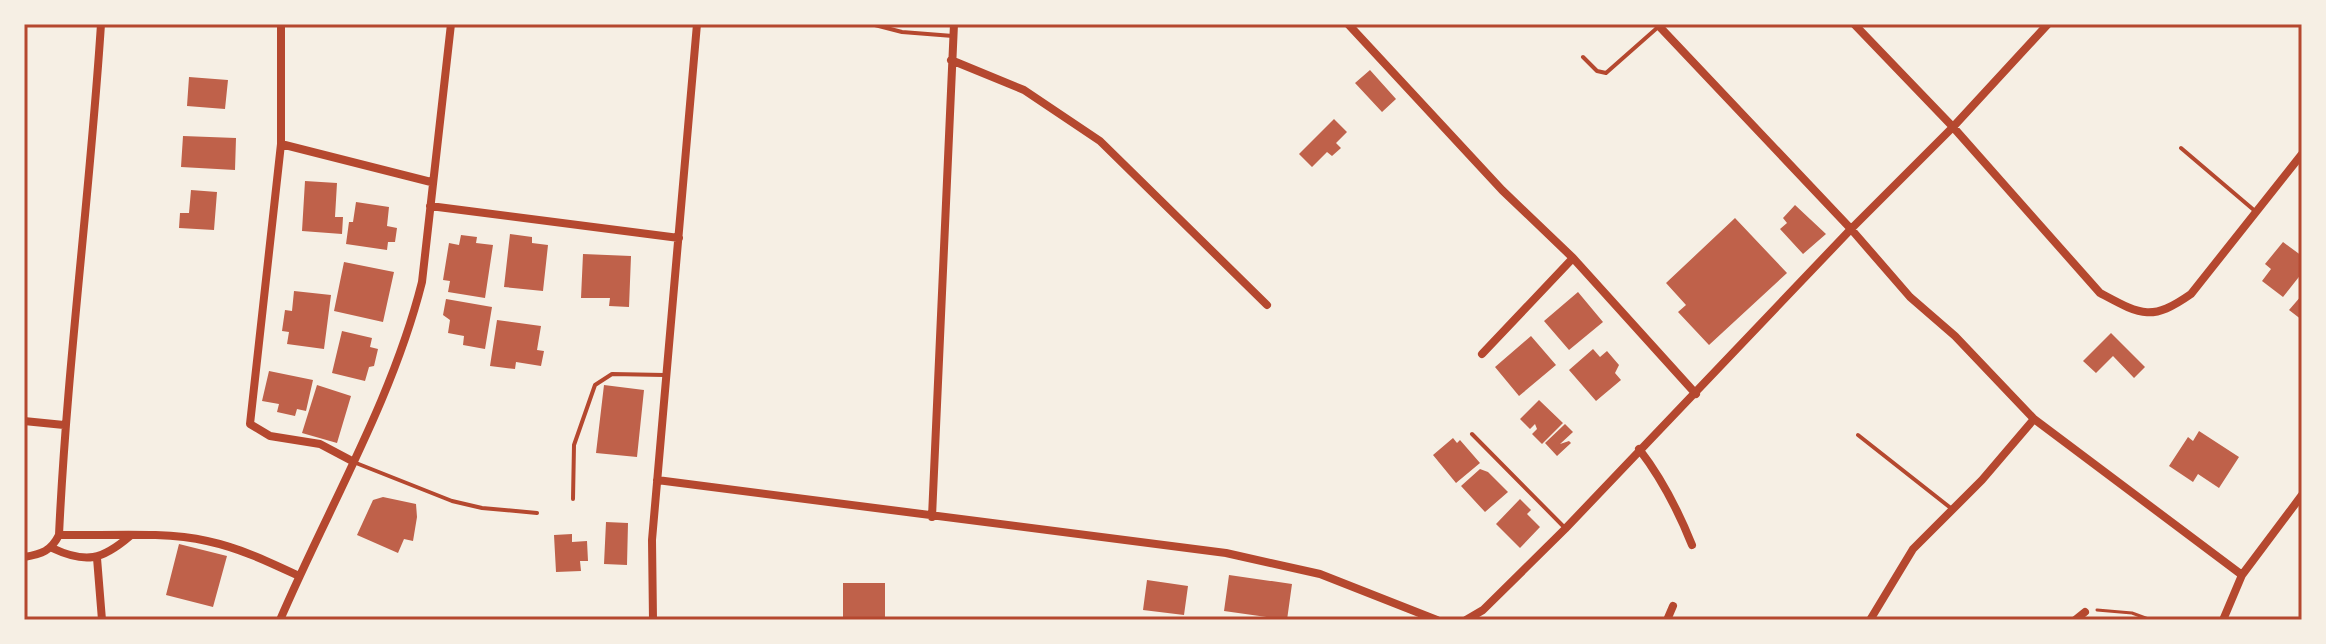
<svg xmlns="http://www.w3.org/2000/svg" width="2326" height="644" font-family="Helvetica,sans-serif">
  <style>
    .building { fill: #bf614a }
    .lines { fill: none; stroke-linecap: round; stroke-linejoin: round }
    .path { stroke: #b5482f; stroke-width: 3 }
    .service { stroke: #b5482f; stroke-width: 4 }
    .minor { stroke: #b5482f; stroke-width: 8 }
    .neatline { fill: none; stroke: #b5482f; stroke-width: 3 }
  </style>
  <rect width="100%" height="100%" fill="#f6efe4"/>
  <path class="building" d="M1370,70L1396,99L1382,112L1355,83Z
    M189,77L228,80L225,109L187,106Z
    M1334,119L1347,132L1336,143L1341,148L1332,156L1327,152L1312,167L1299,154Z
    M183,136L236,138L235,170L181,167Z
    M305,181L337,183L335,217H343L342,234L302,231Z
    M191,190L217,192L214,230L179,228L180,213H189Z
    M356,202L389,207L387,226L397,228L395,242H388L387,250L346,244L349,222H353Z
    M1795,205L1826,234L1803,254L1780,229L1787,223L1783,218Z
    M1735,218L1787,273L1709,345L1678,312L1686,305L1666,283Z
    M510,234L532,237V243L548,245L543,291L504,287Z
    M461,235L477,237L476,243L493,245L485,298L448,292L450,281L443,280L449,243L459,245Z
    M2283,242L2302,256V273L2283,297L2262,281L2271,269L2265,264Z
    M583,254L631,256L629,307L609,306L610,298H581Z
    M344,262L394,272L383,322L334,311Z
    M294,291L331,295L324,349L287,344L289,332L282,331L285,310L292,311Z
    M1578,292L1603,322L1569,350L1544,321Z
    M2302,295V320L2289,310Z
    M446,299L492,307L485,349L463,345L464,336L448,333L450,320L443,315Z
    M497,320L541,326L537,350L544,351L541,366L516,362L515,369L490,366Z
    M342,331L372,338L370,347L378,349L374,366L369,367L365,381L332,373Z
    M2111,333L2145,367L2134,378L2113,356L2096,373L2083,361Z
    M1531,336L1556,365L1519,396L1495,367Z
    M1593,349L1600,357L1607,351L1619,365L1615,373L1621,380L1596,401L1569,370Z
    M269,371L313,380L306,411L297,409L295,416L277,412L279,404L262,401Z
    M317,385L351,396L337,443L302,433Z
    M604,385L644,390L637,457L596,453Z
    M1539,400L1563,423L1542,444L1532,434L1537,429L1535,424L1530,429L1520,419Z
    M1565,424L1573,432L1560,444L1569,441L1571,443L1557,456L1545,443Z
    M2199,431L2239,457L2219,488L2198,474L2193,482L2169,466L2188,437L2193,441Z
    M1453,438L1457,443L1460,440L1480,463L1456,483L1433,455Z
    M1480,469L1488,472L1508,492L1485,512L1461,486Z
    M383,497L416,504L417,517L413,541L404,539L398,553L357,535L373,500Z
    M1520,499L1531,510L1527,514L1540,527L1520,548L1496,524Z
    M606,522L628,523L627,565L604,564Z
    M572,534V542L587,541L588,561H580L581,571L556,572L554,535Z
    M179,544L227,556L213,607L166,595Z
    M1229,575L1292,584L1287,620L1224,611Z
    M1147,580L1188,586L1184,615L1143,610Z
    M843,583H885V620H843Z"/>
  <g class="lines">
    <path class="path" d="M2097,610L2132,613L2151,620"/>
    <path class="service" d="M871,24L902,32L953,36
      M1583,57L1597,71L1606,73L1657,28
      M2181,148L2255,211
      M1472,434L1564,527
      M1858,435L1952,509
      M356,463L452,501L482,508L537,513
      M573,499L574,445L595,385L612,374L664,375"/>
    <path class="minor" d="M281,24V144L250,424L270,436L320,444L354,462
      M1348,24L1502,190L1573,258L1696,394
      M1657,24L1851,229L1910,297L1955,336L2034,419L2242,575
      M1854,24L1953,127L2100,293C2141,315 2151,322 2191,294L2302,154
      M951,60L1024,90L1100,141L1267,305
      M281,144L431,182
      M430,206L679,238
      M1482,354L1573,258
      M24,421L64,425
      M1639,449C1663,480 1678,510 1692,545
      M657,480L1226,553L1320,574L1437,620
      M932,517L954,24
      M59,535C67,364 90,195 101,24
      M52,548C86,564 102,560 130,536
      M24,557C42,554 51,551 59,535C104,536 164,531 207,541C240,548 269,562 299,576
      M97,558L102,620
      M280,620C328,508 392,401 422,282L451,24
      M653,620L652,540L697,24
      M1466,620L1483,610L1565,529L1851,229L1953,127L2048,24
      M1667,620L1673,606
      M1870,620L1913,549L1982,480L2034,419
      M2075,620L2085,612
      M2223,620L2242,575L2302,495"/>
  </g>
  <rect width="2326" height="644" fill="none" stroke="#f6efe4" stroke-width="52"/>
  <rect x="26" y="26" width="2274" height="592" class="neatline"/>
</svg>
